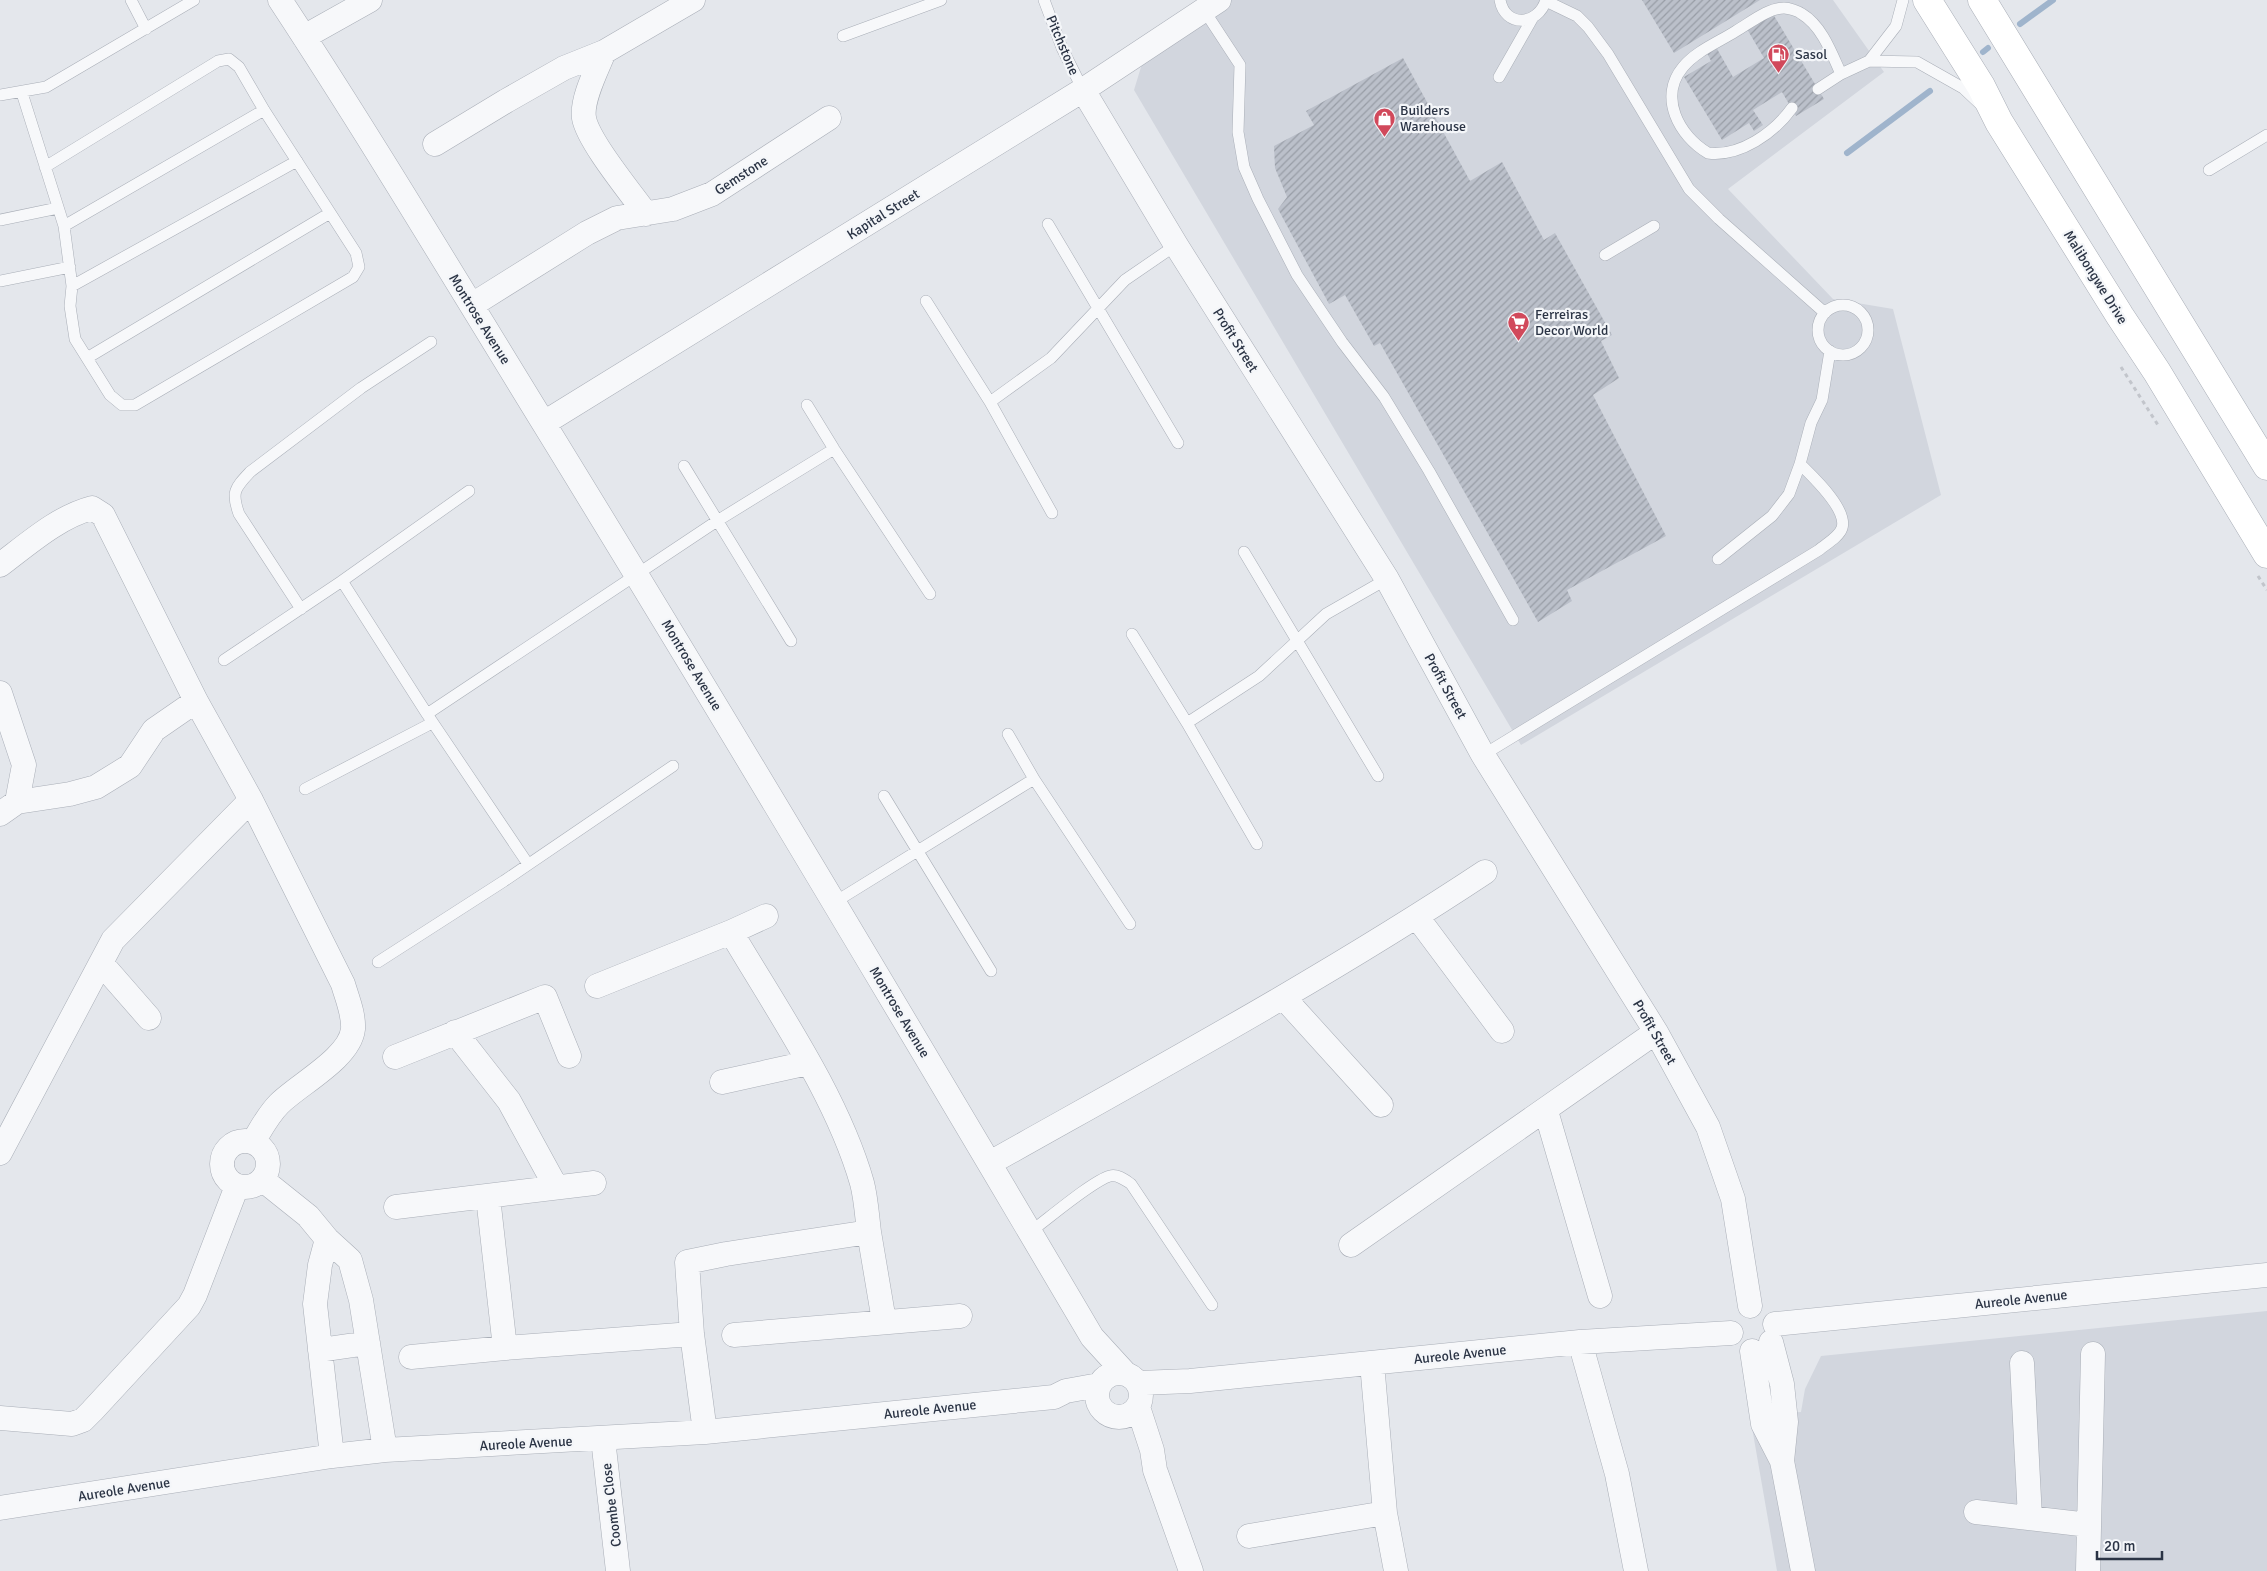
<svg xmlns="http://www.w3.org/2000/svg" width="2267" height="1571" font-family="Signika,sans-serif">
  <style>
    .built { fill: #d2d6de }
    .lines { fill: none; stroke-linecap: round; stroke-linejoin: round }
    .stream { stroke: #9fb4cc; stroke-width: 6 }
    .building { fill: url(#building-hatch) }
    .service-casing { stroke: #a9aeb7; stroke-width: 12 }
    .minor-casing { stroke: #a9aeb7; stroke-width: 25 }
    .secondary-casing { stroke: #a9aeb7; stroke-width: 29 }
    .path { stroke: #c2c5cb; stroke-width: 3; stroke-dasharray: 4 4; stroke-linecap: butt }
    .service { stroke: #f7f8fa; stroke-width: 11 }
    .minor { stroke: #f7f8fa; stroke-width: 24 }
    .secondary { stroke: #fff; stroke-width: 28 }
    .labels { text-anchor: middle; stroke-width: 4.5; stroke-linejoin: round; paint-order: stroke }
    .street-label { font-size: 14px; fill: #2b3445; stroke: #f4f6f9 }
    .poi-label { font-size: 14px; fill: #2b3445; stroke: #f4f6f9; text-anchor: start }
  </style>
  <defs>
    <pattern id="building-hatch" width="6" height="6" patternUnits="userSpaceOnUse" patternTransform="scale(1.25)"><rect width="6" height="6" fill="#bbc0ca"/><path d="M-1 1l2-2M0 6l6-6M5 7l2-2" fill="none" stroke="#989da6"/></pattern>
  </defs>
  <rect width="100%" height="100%" fill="#e4e7ec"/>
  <path class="built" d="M1230,0H1833L1884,72L1728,189L1833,299L1893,309L1941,495L1521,745L1134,90L1145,54Z
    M2267,1311V1571H1777L1750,1416L1801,1412L1805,1389L1821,1356Z"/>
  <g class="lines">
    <path class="stream" d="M2020,24L2053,0
      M1983,52L1988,48
      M1847,153L1930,91"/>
  </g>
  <path class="building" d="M1642,0H1760L1674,53Z
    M1773,14L1824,99L1796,116L1782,92L1753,110L1763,125L1754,131L1749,123L1722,140L1684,77L1711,61L1707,53L1716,47L1733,77L1764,58L1747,29Z
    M1403,58L1470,181L1502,162L1544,240L1555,233L1612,335L1601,341L1619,378L1593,395L1666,536L1567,590L1572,601L1538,622L1380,343L1374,346L1345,295L1329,304L1278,209L1287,197L1275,168L1274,146L1314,125L1306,111Z"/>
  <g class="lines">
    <defs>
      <path id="service" d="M131,0L146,29
        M1044,0L1062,48L1083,90
        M1500,0C1505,28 1538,26 1546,0
        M1546,1L1577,16L1588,27L1608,54L1689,189L1719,219L1825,313
        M1204,10L1240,65L1238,132L1244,167L1258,199L1297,275L1342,342L1384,397L1429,471L1513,620
        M843,36L941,0
        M1869,61L1917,62L1963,88L1980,104
        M1499,77L1532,19
        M1818,89L1841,74L1869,61L1896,26L1903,0
        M22,93L64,226L72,286L70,306L75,339L110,395L122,405H135L353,277L359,267L356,253L264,110L239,67L229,59L218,61L45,167
        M0,95L46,87L194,0
        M1792,108C1774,133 1740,157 1708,153C1679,136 1658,97 1683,67C1696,51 1719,42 1736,31C1750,23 1768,8 1784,8C1789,8 1798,11 1802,14C1822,26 1832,54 1841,74
        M2209,170L2267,135
        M0,220L58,208
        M1048,224L1178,443
        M64,226L264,110
        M1605,255L1654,226
        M0,281L70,267
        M72,286L297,161
        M926,301L990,402
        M1818 330a25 25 0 1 1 50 0a25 25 0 1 1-50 0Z
        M87,358L330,213
        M807,405L834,449L930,594
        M684,466L791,641
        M1052,513L990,402L1051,358L1125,280L1176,245
        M1244,552L1378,776
        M1718,559L1772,516L1789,494L1800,464
        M342,581L427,714L528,864
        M301,609L239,514C231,492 235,488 250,472L361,388L431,342
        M1132,634L1187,723L1257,844
        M224,660L342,581L469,491
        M427,714L717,521L834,449
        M1187,723L1259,676L1326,614L1387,579
        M1008,734L1034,779L1130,924
        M1483,755L1819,550C1826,544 1839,537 1842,528C1848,509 1812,476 1800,464L1811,423L1822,400L1830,351
        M305,789L432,723
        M884,796L991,971
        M835,902L1034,779
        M378,962L504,881L673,766
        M1030,1232C1048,1219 1092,1181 1110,1176C1118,1174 1125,1180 1131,1184L1212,1305"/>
      <path id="minor" d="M280,0C372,140 458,284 546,427C731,728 912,1032 1092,1337L1124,1372
        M304,37L370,0
        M604,52C597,69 581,100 584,118C588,141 631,193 646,214
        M1083,90L1176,245L1387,579L1483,755L1656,1032L1708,1127L1733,1199L1750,1306
        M435,144L506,101L564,68L604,52L693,0
        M472,305L587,233L617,218L673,209L712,194L829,118
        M544,423L1083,90L1219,0
        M0,565C28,544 58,517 92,508L103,515L196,701L251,800L343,984C347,998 354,1014 353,1029C350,1058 299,1084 279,1104C268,1115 261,1129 253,1142
        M0,693L24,765L17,802
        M0,814L17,802L70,794L96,787L130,766L154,730L196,701
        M1417,917L1502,1031
        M731,932C777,1010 837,1096 862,1183C866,1198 867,1216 869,1232
        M101,963L149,1018
        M597,986L731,932L766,916
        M1284,998L1381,1105
        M455,1032L509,1101L556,1187
        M395,1057L545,997L569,1056
        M722,1082L808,1063
        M1546,1111L1600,1296
        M222 1164a23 23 0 1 1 46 0a23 23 0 1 1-46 0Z
        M0,1153L113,940L251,800
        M990,1163C1157,1069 1325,978 1485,872
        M263,1180L308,1216L327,1239L350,1260L361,1300L385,1450
        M488,1197L505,1348
        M396,1207L594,1183
        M327,1239L320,1265L315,1304L332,1456
        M1351,1245L1656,1032
        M1775,1324L2267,1275
        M734,1335L960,1316
        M1580,1342L1617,1474L1636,1571
        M320,1350L368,1343
        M1752,1351L1763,1424L1782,1461L1786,1422L1782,1384L1771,1342
        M411,1357L505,1348L692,1334
        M1372,1363L1385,1513L1396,1571
        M2022,1363L2030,1518
        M1097 1395a22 22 0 1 1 44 0a22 22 0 1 1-44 0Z
        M1139,1383L1190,1381L1580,1342L1731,1333
        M1138,1407L1152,1450L1155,1470L1191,1571
        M0,1418L72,1424L83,1420L92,1411L189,1306L195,1295L237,1186
        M705,1432L692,1334L687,1262L726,1254L869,1232L884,1321
        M603,1439L618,1571
        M1782,1461L1803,1571
        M0,1508L332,1456L385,1450L705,1432L1054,1397L1066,1391L1099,1385
        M1976,1512L2089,1525
        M1249,1536L1385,1513
        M2088,1571L2093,1354"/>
      <path id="secondary" d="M1927,0L1981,86L1999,122L2120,316L2157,372L2267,554
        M1982,0L2267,466"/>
    </defs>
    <use href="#service" class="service-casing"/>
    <use href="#minor" class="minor-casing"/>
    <use href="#secondary" class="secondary-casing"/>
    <path class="path" d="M2121,367L2158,425
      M2258,576L2267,590"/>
    <use href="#service" class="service"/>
    <use href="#minor" class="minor"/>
    <use href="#secondary" class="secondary"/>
  </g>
  <defs>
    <symbol id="fuel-pin" viewBox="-11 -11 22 30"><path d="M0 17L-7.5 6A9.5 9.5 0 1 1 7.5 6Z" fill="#d1495b" stroke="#f4f6f9"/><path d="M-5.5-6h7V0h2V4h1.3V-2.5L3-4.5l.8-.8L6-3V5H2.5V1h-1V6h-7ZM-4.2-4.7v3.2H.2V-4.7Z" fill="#fff"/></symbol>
    <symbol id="shop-pin" viewBox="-11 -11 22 30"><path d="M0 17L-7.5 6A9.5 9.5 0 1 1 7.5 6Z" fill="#d1495b" stroke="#f4f6f9"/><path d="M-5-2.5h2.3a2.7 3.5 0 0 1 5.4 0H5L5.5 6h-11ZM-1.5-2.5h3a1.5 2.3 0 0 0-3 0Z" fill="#fff"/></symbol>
    <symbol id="supermarket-pin" viewBox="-11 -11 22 30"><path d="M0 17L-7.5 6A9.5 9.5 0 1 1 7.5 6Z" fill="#d1495b" stroke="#f4f6f9"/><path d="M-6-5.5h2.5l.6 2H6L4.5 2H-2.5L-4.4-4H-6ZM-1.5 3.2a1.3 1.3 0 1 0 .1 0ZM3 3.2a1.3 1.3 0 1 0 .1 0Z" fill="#fff"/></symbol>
  </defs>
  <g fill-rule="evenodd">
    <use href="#fuel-pin" x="1766" y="42" width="25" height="34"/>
    <use href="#shop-pin" x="1372" y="106" width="25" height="34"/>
    <use href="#supermarket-pin" x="1506" y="310" width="25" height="34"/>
  </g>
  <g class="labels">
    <g class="street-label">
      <text transform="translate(1063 45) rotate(67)" y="5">Pitchstone</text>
      <text transform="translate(741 175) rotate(-33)" y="5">Gemstone</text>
      <text transform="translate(883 214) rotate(-32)" y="5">Kapital Street</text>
      <text transform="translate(2096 277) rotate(58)" y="5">Malibongwe Drive</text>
      <text transform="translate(480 319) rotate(58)" y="5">Montrose Avenue</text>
      <text transform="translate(1236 340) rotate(58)" y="5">Profit Street</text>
      <text transform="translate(692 665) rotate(59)" y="5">Montrose Avenue</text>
      <text transform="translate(1446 686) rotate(61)" y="5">Profit Street</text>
      <text transform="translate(900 1012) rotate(59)" y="5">Montrose Avenue</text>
      <text transform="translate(1655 1032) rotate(60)" y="5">Profit Street</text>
      <text transform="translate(2021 1299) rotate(-6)" y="5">Aureole Avenue</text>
      <text transform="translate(1460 1354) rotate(-6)" y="5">Aureole Avenue</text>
      <text transform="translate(930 1409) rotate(-6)" y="5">Aureole Avenue</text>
      <text transform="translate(526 1443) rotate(-3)" y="5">Aureole Avenue</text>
      <text transform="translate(124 1489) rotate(-9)" y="5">Aureole Avenue</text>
      <text transform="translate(611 1505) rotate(-97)" y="5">Coombe Close</text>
    </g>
    <g class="poi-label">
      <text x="1795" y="59">Sasol</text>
      <text x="1400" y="115">Builders<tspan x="1400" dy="16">Warehouse</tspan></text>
      <text x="1535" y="319">Ferreiras<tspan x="1535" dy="16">Decor World</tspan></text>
    </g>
  </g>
  <path d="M2097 1551v8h65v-8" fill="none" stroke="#2b3445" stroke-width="2.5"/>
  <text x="2104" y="1551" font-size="15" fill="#2b3445" stroke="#f4f6f9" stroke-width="4" paint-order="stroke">20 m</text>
</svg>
